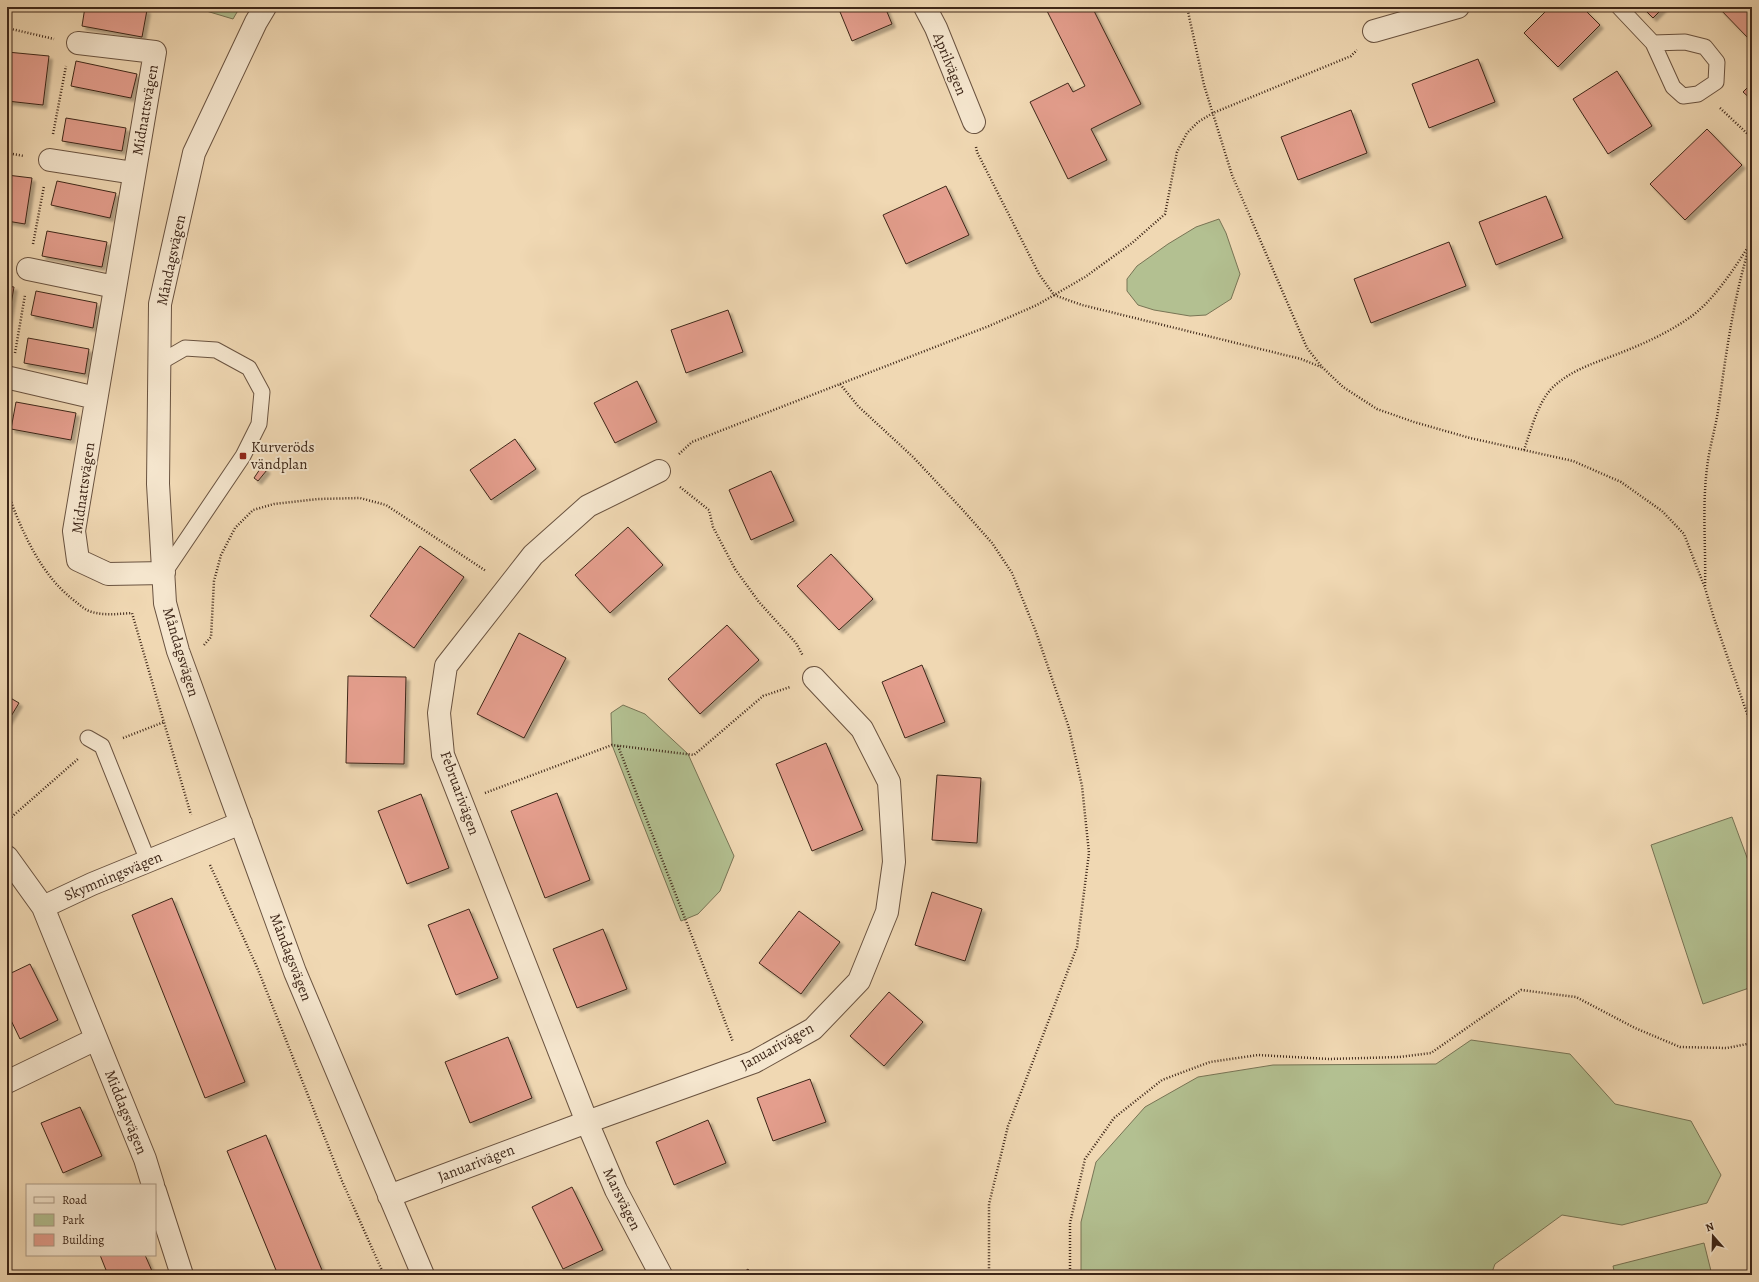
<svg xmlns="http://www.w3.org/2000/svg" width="1759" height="1282" font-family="Alegreya,serif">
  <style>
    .green { fill: #b3c091; stroke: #787455 }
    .building { fill: #e49e8d; stroke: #3e2719; filter: url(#shadow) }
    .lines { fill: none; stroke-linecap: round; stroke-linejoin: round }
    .service-casing { stroke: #6a5340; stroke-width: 17 }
    .minor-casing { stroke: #6a5340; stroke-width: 24 }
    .path { stroke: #3e2719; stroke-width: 2.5; stroke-dasharray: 1 2; stroke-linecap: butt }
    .service { stroke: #f5e6ce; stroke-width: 15 }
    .minor { stroke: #f5e6ce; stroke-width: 22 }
    .poi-dot { fill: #8f2418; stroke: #f5e6ce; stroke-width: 1.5 }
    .labels { text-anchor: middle; stroke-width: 4; stroke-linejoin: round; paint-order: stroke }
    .street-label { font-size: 15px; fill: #3e2719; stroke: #f5e6ce }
    .poi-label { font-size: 15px; fill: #3e2719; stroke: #f5e6ce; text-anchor: start }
  </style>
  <defs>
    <filter id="shadow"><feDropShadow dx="3.5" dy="3.5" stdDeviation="1" flood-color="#0004"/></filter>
  </defs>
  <rect width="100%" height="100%" fill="#f0d8b3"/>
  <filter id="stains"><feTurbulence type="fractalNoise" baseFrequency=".005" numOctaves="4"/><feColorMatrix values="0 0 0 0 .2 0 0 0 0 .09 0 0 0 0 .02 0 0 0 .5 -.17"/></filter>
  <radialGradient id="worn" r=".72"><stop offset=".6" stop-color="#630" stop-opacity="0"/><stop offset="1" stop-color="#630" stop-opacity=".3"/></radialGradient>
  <path class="green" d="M193,7H240L233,19Z
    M1219,219L1226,233L1240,274L1231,299L1206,315L1190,316L1154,310L1138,305L1127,291V279L1137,266L1168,244L1196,227Z
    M623,705L645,714L688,754L734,856L720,891L698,914L681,921L612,745L611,713Z
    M1732,817L1752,871V987L1703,1004L1651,845Z
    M1471,1040L1570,1054L1615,1104L1691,1121L1721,1175L1707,1203L1622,1225L1562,1215L1495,1264L1491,1275H1081V1222L1096,1162L1145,1107L1198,1077L1273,1065L1436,1064Z
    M1704,1243L1712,1275H1615L1613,1266Z"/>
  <path class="building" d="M85,7H131L147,10L142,37L82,26Z
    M838,7H885L892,24L852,41Z
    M1056,7H1092L1141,104L1091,129L1107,160L1068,179L1030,102L1068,83L1073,92L1085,86L1047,11Z
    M1550,7H1582L1600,25L1558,67L1524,33Z
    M1642,7H1664L1653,18Z
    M1718,7H1752V34L1748,38Z
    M7,52L49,56L43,105L7,101Z
    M1478,59L1495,102L1429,128L1412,84Z
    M76,61L137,74L131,98L71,86Z
    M1617,71L1652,126L1608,154L1573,99Z
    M1752,83V100L1743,92Z
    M1351,110L1367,153L1298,180L1281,137Z
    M66,118L126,128L122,151L62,141Z
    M1707,129L1742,165L1685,220L1650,184Z
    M7,175L32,178L25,224L7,221Z
    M57,181L116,193L110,218L51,205Z
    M946,186L969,235L906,264L883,215Z
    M1546,196L1563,238L1496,265L1479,222Z
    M47,231L107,242L102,267L42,256Z
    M1449,242L1466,286L1371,323L1354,279Z
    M7,286L14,287L7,328Z
    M36,291L97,303L93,328L31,315Z
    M728,310L743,352L686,373L671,330Z
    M28,338L89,349L85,374L24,363Z
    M637,381L657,422L615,443L594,403Z
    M16,402L76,413L71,440L11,429Z
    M515,439L536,469L491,500L470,470Z
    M262,466L267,470L258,481L254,478Z
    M771,471L794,521L751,540L729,490Z
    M628,527L663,565L610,613L575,575Z
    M420,546L464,577L414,648L370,616Z
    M831,554L873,599L839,630L797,586Z
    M727,625L759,660L700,714L668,679Z
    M519,633L566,658L524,738L477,714Z
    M922,665L945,722L905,738L882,682Z
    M348,676L406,677L404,764L346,763Z
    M7,696L19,703L7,723Z
    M826,743L863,830L812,851L776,764Z
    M937,775L981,778L977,843L932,840Z
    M557,793L590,880L545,898L511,811Z
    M421,794L449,868L407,884L378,811Z
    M932,892L982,909L965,961L915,945Z
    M172,898L245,1082L205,1098L132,915Z
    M469,909L498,978L456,995L428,925Z
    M799,911L840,942L801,994L759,963Z
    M603,929L627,989L577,1008L553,949Z
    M30,964L58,1020L20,1039L7,1012V975Z
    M889,992L923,1022L884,1066L850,1036Z
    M508,1037L532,1098L470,1123L445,1062Z
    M810,1079L826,1122L773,1141L757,1098Z
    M80,1107L102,1156L63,1173L41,1123Z
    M708,1120L726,1163L674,1185L656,1142Z
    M266,1135L324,1275H278L227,1151Z
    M572,1187L603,1250L563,1269L532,1207Z
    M100,1255H145L152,1271L141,1275H108Z
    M748,1269L752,1275H740Z"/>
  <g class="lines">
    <defs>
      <path id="service" d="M1619,7L1653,43L1673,87L1683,96L1698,94L1716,82L1717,62L1705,47L1685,42L1653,43
        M159,363L185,348L216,350L249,368L262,392L259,424L243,456L164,573
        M88,738L102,746L148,861"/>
      <path id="minor" d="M265,7L256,22L194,153L160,304L158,484L165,603L178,651L295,972L423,1275
        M925,7L936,28L974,122
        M1374,31L1458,7
        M78,43L155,52L74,531L78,560L108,574L164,573
        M50,160L134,173
        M28,269L115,287
        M10,378L96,398
        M659,471L588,506L533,555L446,666L439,713L443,755L587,1122L616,1190L661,1275
        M7,857L43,907L92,884L241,823
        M43,907L145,1159L153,1185
        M7,1082L96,1039
        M155,1191L182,1275
        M389,1196L587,1122L754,1062L813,1029L859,981L887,912L894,862L889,782L862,729L814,678"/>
    </defs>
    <use href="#service" class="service-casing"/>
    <use href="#minor" class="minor-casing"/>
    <path class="path" d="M1187,7L1204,85L1232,175L1307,348L1322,367L1343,387L1377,409L1414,422L1470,438L1573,461L1621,482L1662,511L1684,534L1705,588L1714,618L1752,728
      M7,28L54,39
      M1720,108L1752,138
      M53,134L66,66
      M976,147L977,152L1039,274L1054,295L1082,305L1301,359L1321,367
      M7,153L24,156
      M33,244L44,186
      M15,353L25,295
      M840,384L989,326L1037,305L1085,277L1132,243L1165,214L1177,152L1187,133L1198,122L1213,113L1351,56L1357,50
      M1524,450C1531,430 1537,405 1551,389C1569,371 1592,364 1615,355C1641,345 1666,334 1689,318C1713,302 1736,266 1752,241
      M679,454L692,442L840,384L858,406L913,457L961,508L992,543L1012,573L1036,632L1069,728L1082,786L1089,853L1077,947L1008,1126L989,1204V1275
      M680,487L709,510L713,527L735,569L759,602L796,643L803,656
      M7,491C22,532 41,576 76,602C80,605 84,609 89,611C103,616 117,614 132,613L191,815
      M1705,586C1706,547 1702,507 1707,468C1709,449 1715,430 1718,411C1726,355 1733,299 1750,245
      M204,645L211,637L214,581L221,555L235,528L253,510L274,504L318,499L360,498L386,505L486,571
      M123,738L164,722
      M618,746L733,1042
      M485,793L612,745L694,755L763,696L790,687
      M7,821L79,758
      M210,865L257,967L342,1181L384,1275
      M1070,1275V1223L1085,1159L1114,1118L1162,1080L1210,1062L1258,1055L1329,1059L1399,1057L1431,1053L1521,990L1576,997L1635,1028L1680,1047L1727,1048L1752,1043"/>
    <use href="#service" class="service"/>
    <use href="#minor" class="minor"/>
  </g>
  <rect class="poi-dot" x="239" y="452" width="8" height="8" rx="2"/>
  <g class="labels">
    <g class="street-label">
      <text transform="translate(950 64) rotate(68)" y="5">Aprilvägen</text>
      <text transform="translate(145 110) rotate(-80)" y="5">Midnattsvägen</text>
      <text transform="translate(171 260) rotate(-78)" y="5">Måndagsvägen</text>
      <text transform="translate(83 488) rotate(-82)" y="5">Midnattsvägen</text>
      <text transform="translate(181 652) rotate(73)" y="5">Måndagsvägen</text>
      <text transform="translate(460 793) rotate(70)" y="5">Februarivägen</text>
      <text transform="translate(113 876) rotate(-23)" y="5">Skymningsvägen</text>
      <text transform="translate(291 957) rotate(69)" y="5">Måndagsvägen</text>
      <text transform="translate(777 1046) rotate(-29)" y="5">Januarivägen</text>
      <text transform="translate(126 1112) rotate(68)" y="5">Middagsvägen</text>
      <text transform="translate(476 1163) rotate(-21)" y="5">Januarivägen</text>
      <text transform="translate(622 1199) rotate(64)" y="5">Marsvägen</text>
    </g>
    <g class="poi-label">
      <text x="251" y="452">Kurveröds<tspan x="251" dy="17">vändplan</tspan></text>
    </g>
  </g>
  <rect width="1759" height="1282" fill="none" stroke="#f0d8b3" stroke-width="24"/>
  <rect x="8" y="8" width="1743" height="1266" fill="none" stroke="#3e2719" stroke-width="2"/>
  <rect x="12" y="12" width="1735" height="1258" fill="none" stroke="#3e2719"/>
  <rect x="26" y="1184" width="130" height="72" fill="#f5e6ce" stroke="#ac9a86"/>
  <rect x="34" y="1197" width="20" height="6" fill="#f5e6ce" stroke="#ac9a86"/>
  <text x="62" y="1204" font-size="12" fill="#3e2719">Road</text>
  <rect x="34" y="1214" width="20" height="12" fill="#b3c091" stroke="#ac9a86"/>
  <text x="62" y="1224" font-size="12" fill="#3e2719">Park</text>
  <rect x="34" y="1234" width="20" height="12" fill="#e49e8d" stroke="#ac9a86"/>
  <text x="62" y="1244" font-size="12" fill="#3e2719">Building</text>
  <g transform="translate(1713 1236) rotate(340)" stroke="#f5e6ce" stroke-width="3" paint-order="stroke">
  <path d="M0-3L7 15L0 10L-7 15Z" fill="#3e2719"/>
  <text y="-6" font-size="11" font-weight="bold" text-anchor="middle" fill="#3e2719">N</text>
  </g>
  <rect width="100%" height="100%" filter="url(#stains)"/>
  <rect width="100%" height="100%" fill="url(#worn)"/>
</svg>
